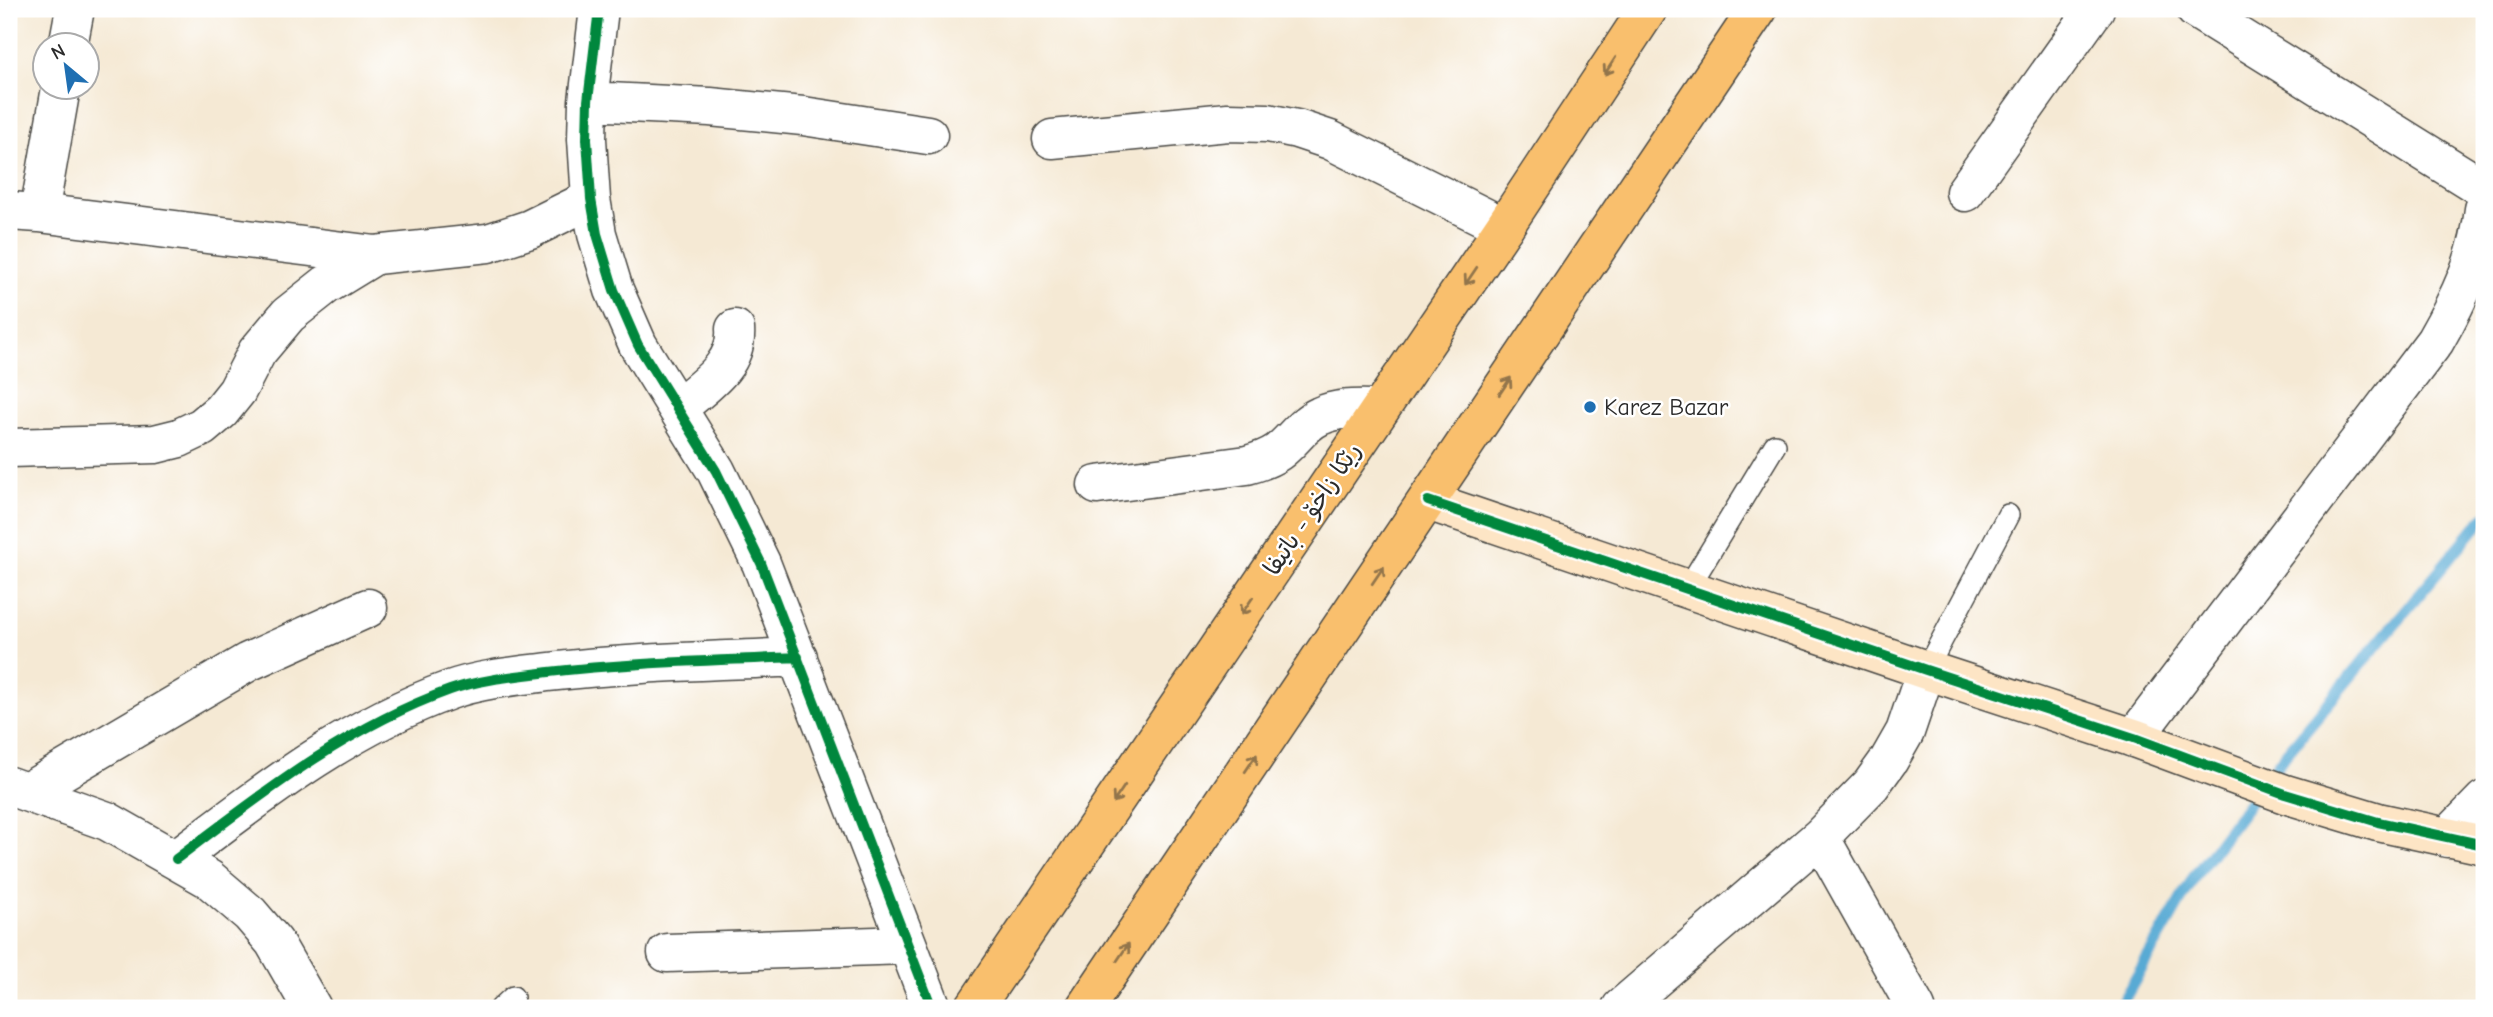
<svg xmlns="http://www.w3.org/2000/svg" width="2493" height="1017" font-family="'Comic Neue','Playpen Sans Arabic',sans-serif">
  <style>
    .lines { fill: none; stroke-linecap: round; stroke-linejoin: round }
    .stream { stroke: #59aad4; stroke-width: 12 }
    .lane-casing { stroke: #494844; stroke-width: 24 }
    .street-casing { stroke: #494844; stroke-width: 41 }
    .secondary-casing { stroke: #494844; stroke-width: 41 }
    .highway-casing { stroke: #494844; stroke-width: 41 }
    .lane { stroke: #fff; stroke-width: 21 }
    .street { stroke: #fff; stroke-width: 38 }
    .secondary { stroke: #fde5c5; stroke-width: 38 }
    .highway { stroke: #f9bf6d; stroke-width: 38 }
    .cycleway-casing { stroke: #fff; stroke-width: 15 }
    .cycleway { stroke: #00873e; stroke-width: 10 }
    .oneway { stroke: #92754c }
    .poi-dot { fill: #1f6fb2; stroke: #fff; stroke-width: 2.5 }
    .labels { text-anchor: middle; stroke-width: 5; stroke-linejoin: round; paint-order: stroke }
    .poi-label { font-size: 24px; fill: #2b2b2b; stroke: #fff; text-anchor: start }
    .street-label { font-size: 24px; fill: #2b2b2b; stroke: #fff }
  </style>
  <rect width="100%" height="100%" fill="#fff"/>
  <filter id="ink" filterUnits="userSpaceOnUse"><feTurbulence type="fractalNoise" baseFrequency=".0143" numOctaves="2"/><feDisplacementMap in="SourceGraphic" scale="14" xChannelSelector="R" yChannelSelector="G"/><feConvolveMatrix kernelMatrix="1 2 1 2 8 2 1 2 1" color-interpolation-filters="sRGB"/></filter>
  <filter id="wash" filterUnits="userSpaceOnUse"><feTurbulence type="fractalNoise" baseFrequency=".00686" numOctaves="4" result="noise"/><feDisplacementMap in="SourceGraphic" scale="28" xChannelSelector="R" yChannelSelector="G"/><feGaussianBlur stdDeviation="1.57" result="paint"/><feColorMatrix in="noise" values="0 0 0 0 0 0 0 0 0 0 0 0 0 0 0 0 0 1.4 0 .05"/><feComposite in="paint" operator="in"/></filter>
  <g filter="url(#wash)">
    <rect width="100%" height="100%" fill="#f5e9d4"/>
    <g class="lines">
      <path class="stream" d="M2119,1008L2194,877L2284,756L2484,517"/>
    </g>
  </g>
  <g filter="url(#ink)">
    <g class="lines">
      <defs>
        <path id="lane" d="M1688,588L1775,445
          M1926,670L2008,515
          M501,1008L513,997"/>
        <path id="street" d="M599,9L588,101L587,139L591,199L597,234L614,290L638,345L716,471L761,563L932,1008
          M2195,9L2484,189
          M68,46L75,9
          M588,101L710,107L803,116L928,135
          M1052,139L1228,122L1268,123L1297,129L1330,140L1504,227
          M1965,192L2095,9
          M9,211L39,213L375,255L488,243L530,229L591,199
          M39,213L61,88
          M678,408C703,386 738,366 735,329
          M9,448L155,444L179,438L202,427L221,411L237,391L257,352L288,315L326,285L375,255
          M1097,485L1247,465C1258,462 1268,459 1278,452C1293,441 1302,424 1320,416C1339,407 1360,409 1380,409
          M2134,738L2435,341C2459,299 2479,258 2484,209
          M9,786L107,821L209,879L250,914L274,942L312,1008
          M27,792L248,662L368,608
          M1820,837L1916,1008
          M2447,838L2484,800
          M176,859C262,794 347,727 450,690C481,679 517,676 549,672C632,662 715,661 798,657
          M667,953L907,945
          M1621,1008L1820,837L1871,785L1889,760L1905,732L1926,670"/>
        <path id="secondary" d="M1428,501L1926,670L2134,738L2285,794L2378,822L2484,845"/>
        <path id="highway" d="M974,1008L1504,227L1648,9
          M1085,1008L1758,9"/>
      </defs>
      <use href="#lane" class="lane-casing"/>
      <use href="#street" class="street-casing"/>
      <use href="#secondary" class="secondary-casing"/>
      <use href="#highway" class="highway-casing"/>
      <use href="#lane" class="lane"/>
      <use href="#street" class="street"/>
      <use href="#secondary" class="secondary"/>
      <use href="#highway" class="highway"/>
      <defs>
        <path id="cycleway" d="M599,9L588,101L587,139L591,199L597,234L614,290L638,345L716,471L761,563L932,1008
          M1428,501L1926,670L2134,738L2285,794L2378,822L2484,845
          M176,859C262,794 347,727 450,690C481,679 517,676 549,672C632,662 715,661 798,657"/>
      </defs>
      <use href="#cycleway" class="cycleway-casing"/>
      <use href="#cycleway" class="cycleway"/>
    </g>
    <defs><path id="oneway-shaft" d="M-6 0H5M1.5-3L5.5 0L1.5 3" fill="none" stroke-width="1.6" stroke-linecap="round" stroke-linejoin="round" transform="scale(1.75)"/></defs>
    <g class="oneway">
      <use href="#oneway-shaft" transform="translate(1610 66) rotate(123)"/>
      <use href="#oneway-shaft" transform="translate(1471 276) rotate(124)"/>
      <use href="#oneway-shaft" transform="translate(1505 386) rotate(-56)"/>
      <use href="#oneway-shaft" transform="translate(1378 575) rotate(-56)"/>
      <use href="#oneway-shaft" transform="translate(1247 606) rotate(124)"/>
      <use href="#oneway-shaft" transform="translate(1251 763) rotate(-56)"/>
      <use href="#oneway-shaft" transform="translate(1119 794) rotate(124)"/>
      <use href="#oneway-shaft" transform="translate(1123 952) rotate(-56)"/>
    </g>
  </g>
  <circle class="poi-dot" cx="1590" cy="407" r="7"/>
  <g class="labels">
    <g class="poi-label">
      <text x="1604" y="415">Karez Bazar</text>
    </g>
    <g class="street-label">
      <text transform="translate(1312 509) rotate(-56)" y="8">رێکا زاخۆ - باتیفا</text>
    </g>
  </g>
  <rect width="2493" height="1017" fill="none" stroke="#fff" stroke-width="35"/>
  <g transform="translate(66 66) rotate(331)"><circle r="33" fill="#ffffff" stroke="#aaaaaa" stroke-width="2"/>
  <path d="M0-5L12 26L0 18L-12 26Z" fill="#1f6fb2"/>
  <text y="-10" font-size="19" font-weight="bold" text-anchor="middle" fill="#2b2b2b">N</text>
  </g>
</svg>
